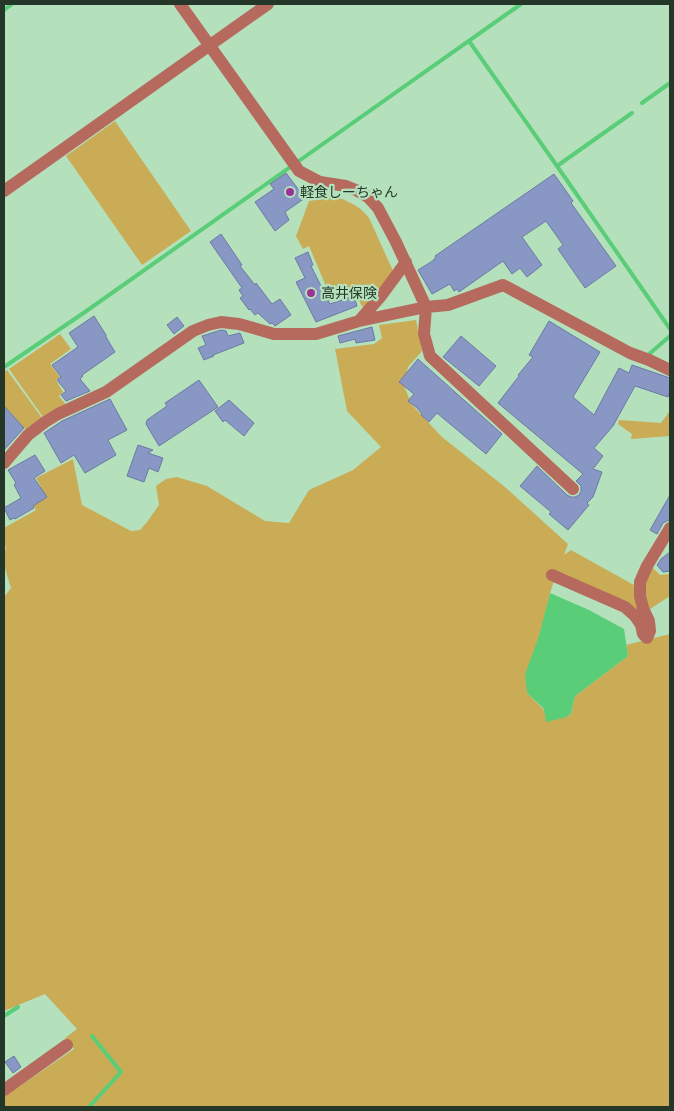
<svg xmlns="http://www.w3.org/2000/svg" width="674" height="1111" font-family="'PT Sans Narrow','Noto Sans JP',sans-serif">
  <style>
    .green { fill: #caac57 }
    .water { fill: #5acd78 }
    .lines { fill: none; stroke-linecap: round; stroke-linejoin: round }
    .stream { stroke: #5acd78; stroke-width: 4 }
    .building { fill: #8897c4; stroke: #6b7aa5 }
    .minor { stroke: #b66a5e; stroke-width: 12 }
    .poi-dot { fill: #9b3396; stroke: #b4e1bc; stroke-width: 2 }
    .labels { text-anchor: middle; stroke-width: 4.5; stroke-linejoin: round; paint-order: stroke }
    .poi-label { font-size: 14px; fill: #253728; stroke: #b4e1bc; text-anchor: start }
  </style>
  <rect width="100%" height="100%" fill="#b4e1bc"/>
  <path class="green" d="M115,121L191,231L142,265L66,156Z
    M314,189C333,196 357,201 369,218L394,273L364,310L355,293L346,295L328,291L309,246L303,249L296,236L309,201H311Z
    M416,320L422,351L408,367L404,386L412,405L442,437L505,487L568,544L564,555L571,550L634,585C633,597 640,607 645,618L556,575L550,593L527,693L544,710L567,717L571,713L575,696L628,656L626,645L670,634V1107H4V1097L74,1049L65,1038L77,1029L45,994L4,1011V688H5L4,681V597L11,588C8,576 0,560 6,549L4,542V528L36,510L28,495L41,487L36,478L73,459L82,505L131,531L140,530L147,522L159,505L156,486L166,479L177,477L207,486L265,521L289,523L309,490L353,470L381,447L347,411L335,349L374,344L382,338L379,325Z
    M60,334L71,349L50,364L60,377L56,380L63,392L59,396L66,405L43,417L9,369Z
    M7,370L42,418L26,430L7,409L5,410L4,409V372Z
    M669,412H670V436L631,439L632,434L618,424L619,420L661,423Z
    M652,567L660,575L670,574V596L650,609L644,598V587Z"/>
  <path class="water" d="M550,593L589,610L624,629L628,656L575,696L571,713L567,717L546,722L544,709L527,693L525,674L539,636Z"/>
  <g class="lines">
    <path class="stream" d="M4,10L12,4
      M469,41L557,166L670,329
      M642,103L670,83
      M557,166L632,113
      M651,356L648,355L670,336
      M4,367L85,312L521,4
      M4,1016L18,1007
      M89,1107L121,1072L92,1036"/>
  </g>
  <path class="building" d="M286,173L305,198L285,212L289,220L275,231L255,202L274,189L270,184Z
    M554,174L573,201L571,203L616,266L585,288L558,249L563,245L546,221L522,237L542,265L527,277L520,268L512,274L503,261L459,292L457,289L454,291L450,284L432,294L418,270L434,260V259L436,258L435,256Z
    M221,234L242,265L240,266L255,285L256,283L272,304L280,299L291,315L275,326L272,323L270,324L258,313L255,315L250,309L249,310L240,298L243,296L239,290L242,288L210,242Z
    M308,252L313,265L311,266L330,304L354,296L357,306L316,322L296,282L305,278L295,258Z
    M94,316L106,335V337L115,352L82,375L83,376L80,379L90,391L66,401L61,395L66,391L57,380L61,377L52,365L78,347L69,333Z
    M177,317L184,326L174,334L167,325Z
    M549,321L600,352L573,397L594,415L619,368L629,373L632,365L670,378V391L668,397L635,386L613,426L594,448L603,456L593,469L602,472L593,497L587,503L589,505L568,530L549,514L551,512L520,486L537,466L567,495L571,497H575L579,495L581,491V486L576,481L583,474L498,403L519,376L518,375L533,357L529,355Z
    M372,327L375,340L356,343L355,339L340,343L338,336Z
    M221,330L226,331L228,336L240,333L244,343L213,355L214,356L204,360L198,348L206,345L202,336Z
    M461,336L496,366L479,386L443,357Z
    M418,359L502,434L486,454L437,413L429,422L421,415L422,414L417,408L408,401L414,394L399,382Z
    M199,380L218,407L159,446L146,424L147,420L167,406L165,403Z
    M110,399L127,430L108,440L116,455L85,473L74,455L61,463L44,433L62,421Z
    M229,400L254,423L244,436L225,420L223,422L215,411Z
    M4,406L24,428L4,450Z
    M138,445L153,450L148,453L163,458L158,472L149,468L144,482L127,476Z
    M35,455L45,471L34,478L47,497L33,506L34,508L15,519L14,518L10,520L4,508L21,498L14,485L16,483L8,470Z
    M670,495V520L667,521L663,523L657,534L650,530Z
    M670,552V571L663,572L657,565L661,559Z
    M14,1056L21,1067L13,1073L5,1062Z"/>
  <g class="lines">
    <path class="minor" d="M180,4L299,171L320,182L346,186L356,190L368,197L378,208L396,242L426,307L424,334L430,356L573,489
      M4,191L268,4
      M359,321L381,296L406,262
      M4,463L28,435L45,422L58,414L106,392L193,331L208,325L221,322L239,324L274,334H316L359,321L426,307L448,305L503,285L630,353L649,360L670,370
      M552,575L625,607L635,616L641,625L643,634L647,638L650,631L649,621L643,608L640,596V582L647,566L670,528
      M4,1090L67,1045"/>
  </g>
  <g class="poi-dot">
    <circle cx="290" cy="192" r="5"/>
    <circle cx="311" cy="293" r="5"/>
  </g>
  <g class="labels">
    <g class="poi-label">
      <text x="300" y="197">軽食しーちゃん</text>
      <text x="321" y="298">高井保険</text>
    </g>
  </g>
  <rect width="674" height="1111" fill="none" stroke="#253728" stroke-width="10"/>
</svg>
